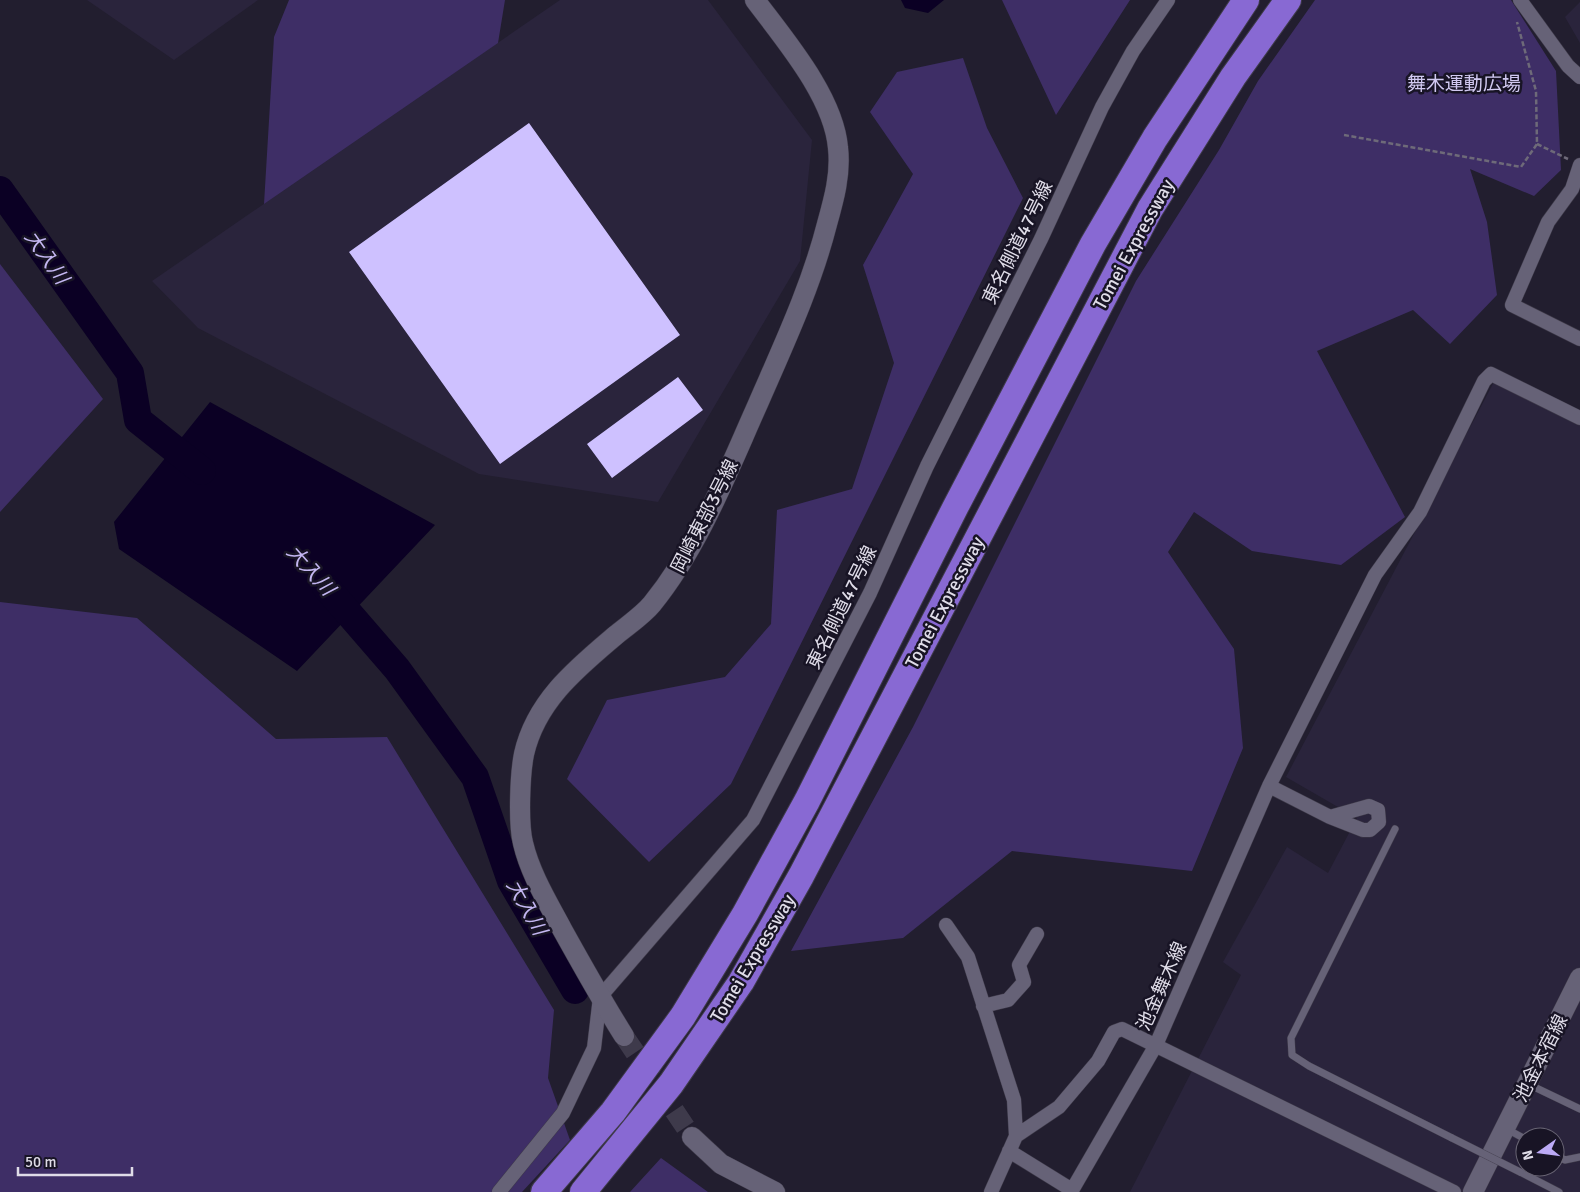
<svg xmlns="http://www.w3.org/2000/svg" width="1580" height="1192" font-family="Signika,'Noto Sans JP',sans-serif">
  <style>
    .built { fill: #2a243c; fill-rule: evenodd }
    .green { fill: #3e2e66 }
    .water { fill: #0b0024 }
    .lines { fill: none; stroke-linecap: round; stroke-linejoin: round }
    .river { stroke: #0b0024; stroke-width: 28 }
    .building { fill: #cec1ff }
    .secondary-tunnel { stroke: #3e3a4b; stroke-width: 20; stroke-dasharray: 20 10; stroke-linecap: butt }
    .lane-casing { stroke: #3e3a49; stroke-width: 8 }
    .street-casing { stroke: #3e3a49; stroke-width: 15 }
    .secondary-casing { stroke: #3e3a49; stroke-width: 21 }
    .highway-casing { stroke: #3e3a49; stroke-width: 28 }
    .path { stroke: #6e6a79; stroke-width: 2.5; stroke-dasharray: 5 2.5; stroke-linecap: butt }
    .lane { stroke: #666277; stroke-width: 7 }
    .street { stroke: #666277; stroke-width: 14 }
    .secondary { stroke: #666277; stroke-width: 20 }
    .highway { stroke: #8869d3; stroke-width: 26 }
    .lane-bridge-casing { stroke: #3e3a49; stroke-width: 8; stroke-linecap: butt }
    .lane-bridge { stroke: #666277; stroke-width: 7 }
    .labels { text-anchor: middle; stroke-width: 5; stroke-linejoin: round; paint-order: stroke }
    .park-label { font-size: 19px; fill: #d1c9f1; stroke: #181425 }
    .street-label { font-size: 19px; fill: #dfdce8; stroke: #181425 }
    .water-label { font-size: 20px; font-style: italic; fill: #c4b7f2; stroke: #181425 }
  </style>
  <rect width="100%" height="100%" fill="#221e2f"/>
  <path class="built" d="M87,0H258L174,60Z
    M560,0H708L812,140L800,261L658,502L479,474L198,328L152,281Z
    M1580,2V43L1565,17Z
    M1496,378L1580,418V1192H1130L1241,975L1223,962L1287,847L1328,873L1357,818L1286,777ZM1525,1137H1555V1167H1525Z"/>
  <path class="green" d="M289,0H505L498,43L264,204L274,37Z
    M1002,0H1130L1056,115Z
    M1315,0H1511L1556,71L1561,170L1534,196L1470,169L1487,222L1497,295L1450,344L1413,310L1317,351L1405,517L1341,565L1252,551L1194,512L1168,552L1234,649L1243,748L1192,871L1012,851L903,938L791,951L913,727L1136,281L1219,150L1258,81Z
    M963,58L987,128L1023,198L731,784L649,862L567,779L607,700L725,677L771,624L777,510L852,489L894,363L863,265L913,174L870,112L897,72Z
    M0,264L103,399L0,512Z
    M0,602L137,618L276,739L387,737L554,1010L548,1078L570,1140L522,1192H0Z
    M661,1158L708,1192H630Z"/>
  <path class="water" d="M901,0H944L928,13L905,8Z
    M210,402L435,525L297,671L119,549L114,522Z"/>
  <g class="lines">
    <path class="river" d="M0,190L130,373L138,420L202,471
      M326,587L397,669L475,777L511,881L575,990"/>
  </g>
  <path class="building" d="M529,123L680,335L500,464L349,252Z
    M678,377L703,410L612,478L587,444Z"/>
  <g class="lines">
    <path class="secondary-tunnel" d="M624,1036L692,1137"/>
    <defs>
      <path id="lane" d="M1395,829L1291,1038L1292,1055L1309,1066L1452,1138
        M1530,1085L1580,1109
        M1505,1128L1525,1139
        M1555,1155L1565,1160L1580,1157
        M1520,1172L1559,1192"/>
      <path id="street" d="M1520,0L1568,66L1580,77
        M1580,165L1572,189L1548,222L1512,305L1580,339
        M1269,786L1330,817
        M1369,806L1378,810L1379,822L1370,830H1363L1330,817Z
        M946,925L968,957L1014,1100L1016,1136L991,1192
        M983,1006L1008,1000L1024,982L1019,965L1037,934
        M1016,1136L1059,1107L1098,1061L1114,1032L1122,1029L1454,1192
        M1009,1151L1072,1190
        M499,1192L563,1113L594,1048L600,997L753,820L870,593L927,466L1041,239L1102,107L1133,51L1168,0
        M1071,1192L1156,1045L1269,786L1375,575L1420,512L1484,381L1491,374L1580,418"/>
      <path id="secondary" d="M624,1036C602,1001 582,965 562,929C547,901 530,873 523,843C518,823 520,774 524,754C536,701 577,668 616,635C628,625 642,616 652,604C699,546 727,473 757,406C783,346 811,287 827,224C834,199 841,174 838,148C834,97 785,40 755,0
        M692,1137L721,1164L775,1192
        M1473,1192L1580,978"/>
      <path id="highway" d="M544,1192L613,1112L683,1016L745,914L807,801L956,506L1093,244L1155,138L1246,0
        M583,1192L671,1084L741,982L801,876L1150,209L1233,77L1288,0"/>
    </defs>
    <use href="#lane" class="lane-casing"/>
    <use href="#street" class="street-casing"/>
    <use href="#secondary" class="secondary-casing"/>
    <use href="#highway" class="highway-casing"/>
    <path class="path" d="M1344,135L1521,167L1537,144L1536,91L1517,22
      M1537,144L1568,159"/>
    <use href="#lane" class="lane"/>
    <use href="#street" class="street"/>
    <use href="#secondary" class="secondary"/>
    <use href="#highway" class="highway"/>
    <defs>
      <path id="lane-bridge" d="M1452,1138L1520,1172"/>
    </defs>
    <use href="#lane-bridge" class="lane-bridge-casing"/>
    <use href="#lane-bridge" class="lane-bridge"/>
  </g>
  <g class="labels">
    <g class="park-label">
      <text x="1464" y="90">舞木運動広場</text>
    </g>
    <g class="street-label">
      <text transform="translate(1017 242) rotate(-64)" y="7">東名側道47号線</text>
      <text transform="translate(1133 244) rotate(-61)" y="7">Tomei Expressway</text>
      <text transform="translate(704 516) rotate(-63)" y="7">岡崎東部3号線</text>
      <text transform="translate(944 602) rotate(-62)" y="7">Tomei Expressway</text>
      <text transform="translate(841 607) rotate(-64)" y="7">東名側道47号線</text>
      <text transform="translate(752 958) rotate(-59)" y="7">Tomei Expressway</text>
      <text transform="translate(1161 986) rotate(-66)" y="7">池金舞木線</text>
      <text transform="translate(1540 1058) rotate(-63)" y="7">池金本宿線</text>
    </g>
    <g class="water-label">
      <text transform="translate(47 257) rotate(55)" y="7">大入川</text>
      <text transform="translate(311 570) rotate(48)" y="7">大入川</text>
      <text transform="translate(527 907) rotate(61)" y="7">大入川</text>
    </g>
  </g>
  <g transform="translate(1540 1152) rotate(256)"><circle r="24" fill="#181425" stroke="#686473"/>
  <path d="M0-4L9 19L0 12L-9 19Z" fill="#bcaaf6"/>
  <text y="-8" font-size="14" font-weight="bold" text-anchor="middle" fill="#dfdce8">N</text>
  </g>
  <path d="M18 1167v8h114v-8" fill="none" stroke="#dfdce8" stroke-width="2.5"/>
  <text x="25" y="1167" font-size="15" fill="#dfdce8" stroke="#181425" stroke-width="4" paint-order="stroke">50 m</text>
</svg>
